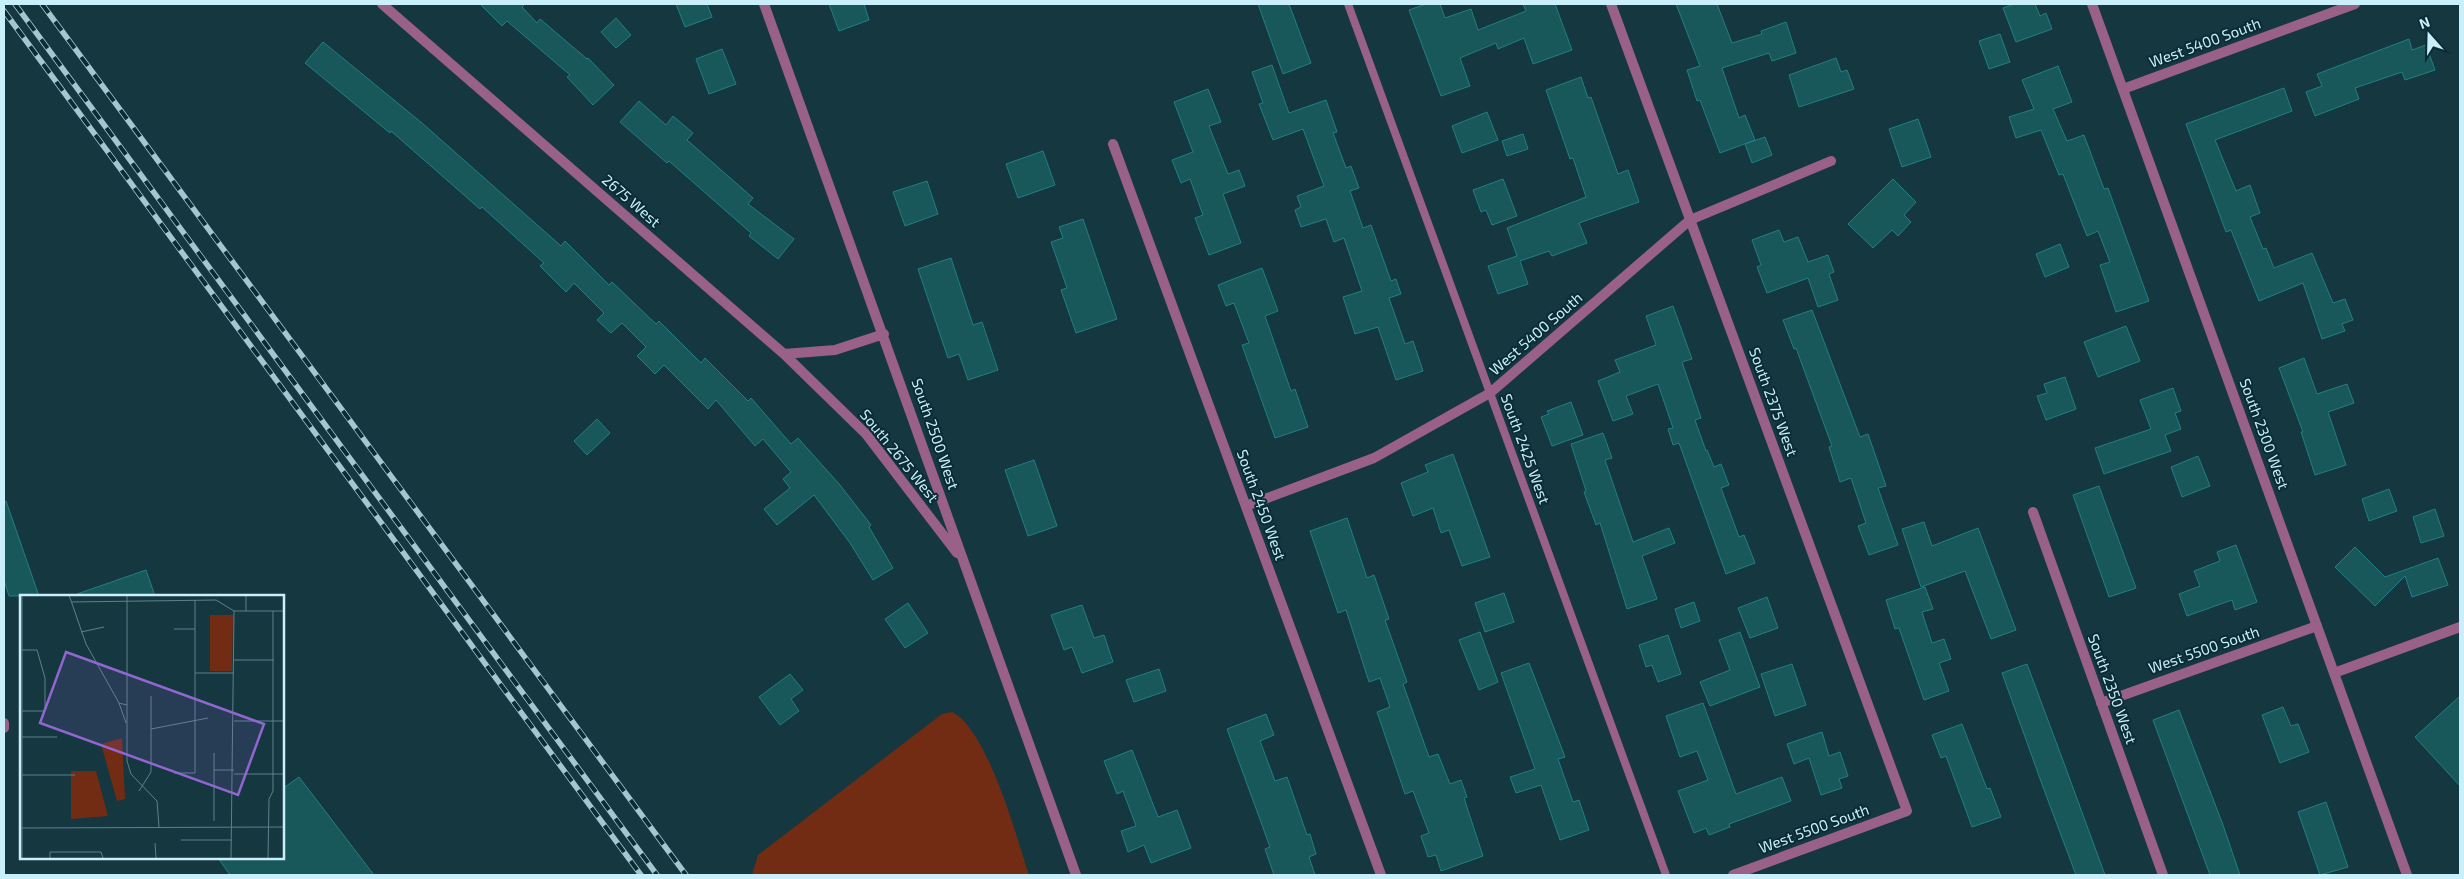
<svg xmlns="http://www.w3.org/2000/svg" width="2464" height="879" font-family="'Exo 2',sans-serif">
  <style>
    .green { fill: #732c14 }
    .building { fill: #18585b; stroke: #217f83 }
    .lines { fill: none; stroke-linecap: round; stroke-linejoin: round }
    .service { stroke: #996088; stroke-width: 8 }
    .minor { stroke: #996088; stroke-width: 10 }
    .tertiary { stroke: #996088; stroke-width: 10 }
    .rail-casing { stroke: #a2c7d1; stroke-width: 5.5 }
    .rail { stroke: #0a2c35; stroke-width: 4; stroke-dasharray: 11; stroke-linecap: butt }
    .labels { text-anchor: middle; stroke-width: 4; stroke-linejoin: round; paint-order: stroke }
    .street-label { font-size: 15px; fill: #c9effa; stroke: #0a2c35 }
    .inset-road { fill: none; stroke: #5d818a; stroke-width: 1 }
    .view { fill: #9266d1; fill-opacity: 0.15; stroke: #9266d1; stroke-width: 2.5 }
    .inset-edge { fill: none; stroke: #c9effa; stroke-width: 2.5 }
  </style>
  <rect width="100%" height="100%" fill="#153740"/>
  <path class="green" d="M952,712C988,730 1016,836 1029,875H752L758,855L942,714Z"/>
  <path class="building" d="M480,4H525L522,7L537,23L540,19L587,59L588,58L614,85L593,105L567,77L570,75L507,21L502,26Z
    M676,4H707L712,17L685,27Z
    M829,4H864L869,20L839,31Z
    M1258,4H1289L1311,63L1283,74Z
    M1426,4H1440L1445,18L1471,9L1478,30L1526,11L1523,4H1555L1572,50L1533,64L1524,38L1498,49L1496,43L1460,58L1470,86L1441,96L1409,10Z
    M1676,4H1717L1732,43L1762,34L1761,31L1786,22L1796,53L1772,61L1769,53L1722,68L1739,118L1745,115L1755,140L1720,153L1700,100L1697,101L1687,70L1700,66Z
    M2014,4H2035L2040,16L2046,13L2052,29L2016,42L2003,8Z
    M616,18L631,35L616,48L601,32Z
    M2000,34L2010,62L1989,69L1979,41Z
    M2409,39L2412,50L2426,45L2435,70L2405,80L2402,72L2355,88L2359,99L2315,116L2306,92L2322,86L2317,74Z
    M323,42L422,123L561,246L565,241L609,285L612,282L656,324L659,321L701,363L705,358L748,401L751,398L791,444L798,438L840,485L871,525L869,527L893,568L873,580L850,543L814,495L777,525L764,509L790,488L783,479L791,472L763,439L755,446L716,400L708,409L664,365L655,374L637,356L646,347L622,323L611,333L597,320L604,313L574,283L566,292L540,266L544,263L482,207L480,209L391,131L390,133L305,63Z
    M722,49L736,84L709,94L696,59Z
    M1836,58L1841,72L1847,70L1854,89L1799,107L1789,75Z
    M1272,65L1289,113L1326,100L1337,132L1333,133L1346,168L1351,166L1359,188L1350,191L1363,228L1371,225L1391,281L1396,279L1401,294L1389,298L1405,344L1413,341L1423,371L1396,380L1378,327L1355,334L1343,297L1362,291L1344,238L1334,242L1326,219L1301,227L1295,210L1301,207L1297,196L1324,186L1303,129L1273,140L1259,104L1263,103L1252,72Z
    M2058,66L2072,102L2053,109L2067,141L2084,135L2104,189L2108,188L2149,301L2116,312L2100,265L2110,262L2098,231L2087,236L2063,174L2059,175L2041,130L2016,138L2009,117L2034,109L2022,80Z
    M1581,77L1588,98L1591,97L1618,174L1628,170L1639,202L1579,223L1587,243L1552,256L1549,251L1520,261L1528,284L1498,294L1488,266L1517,256L1507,228L1586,197L1573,158L1570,159L1546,90Z
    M2284,88L2292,111L2215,140L2236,191L2250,185L2260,213L2250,217L2263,249L2266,248L2274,268L2312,253L2333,303L2345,299L2353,320L2342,324L2345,331L2322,339L2303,283L2259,301L2231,230L2226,232L2186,124Z
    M1208,89L1221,122L1209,126L1228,174L1239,170L1245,186L1223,194L1241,243L1209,255L1195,218L1203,215L1190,179L1181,183L1172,160L1193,152L1174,102Z
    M639,101L666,125L673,116L693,133L687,140L753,198L748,204L794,239L778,259L749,236L751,233L669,161L667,163L620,122Z
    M1487,112L1498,140L1462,153L1452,126Z
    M1918,119L1931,157L1902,167L1889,129Z
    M1523,134L1528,149L1507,156L1502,141Z
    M1765,137L1772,155L1752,163L1745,144Z
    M1043,151L1055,185L1018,198L1006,164Z
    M1503,179L1517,216L1492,225L1486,210L1481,212L1473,190Z
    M1893,179L1916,202L1904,215L1911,222L1898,236L1892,230L1873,248L1848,224Z
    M927,181L938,214L905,226L893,192Z
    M1083,219L1117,319L1076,333L1061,290L1067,288L1051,242L1063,238L1059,227Z
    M1779,230L1784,242L1798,237L1808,262L1828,255L1834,272L1829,274L1838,300L1818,307L1808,278L1767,293L1757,267L1761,265L1752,240Z
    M2060,244L2069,267L2045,277L2036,254Z
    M951,258L973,325L982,322L998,370L968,380L959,354L948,358L918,269Z
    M1262,268L1278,311L1265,316L1291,391L1295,389L1308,427L1275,438L1242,345L1249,343L1234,303L1226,306L1218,285Z
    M1673,306L1692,359L1682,362L1701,418L1695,420L1706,451L1707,450L1714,467L1721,464L1729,485L1721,488L1739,537L1744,535L1755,563L1726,574L1679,443L1673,445L1668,429L1673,428L1658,384L1626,396L1633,414L1613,421L1598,381L1620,372L1615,360L1656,345L1646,316Z
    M1812,310L1860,437L1868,434L1886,486L1878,488L1898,545L1869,555L1858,526L1866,523L1851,478L1840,482L1829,447L1832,446L1796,348L1794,349L1783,320Z
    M2126,326L2140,361L2098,377L2084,342Z
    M2304,358L2317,394L2347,384L2354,403L2328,412L2346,465L2315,475L2301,432H2303L2279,368Z
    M2065,377L2076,409L2046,420L2037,396L2047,393L2044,384Z
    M2173,388L2181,411L2175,413L2181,429L2165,435L2171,451L2104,474L2095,448L2151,429L2140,400Z
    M1571,402L1583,435L1552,446L1541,417L1549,414L1547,411Z
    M597,419L610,433L587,455L574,441Z
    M1603,433L1612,458L1605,460L1633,542L1669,528L1675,543L1642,556L1657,599L1627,609L1600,523L1596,525L1584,492L1586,491L1571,444Z
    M1453,454L1490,557L1462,566L1449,530L1441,533L1433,508L1413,516L1401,483L1428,472L1425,465Z
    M2198,456L2210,486L2182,497L2171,467Z
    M1034,460L1057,526L1028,536L1005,470Z
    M2099,486L2136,588L2109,597L2073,495Z
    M2389,489L2397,511L2369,521L2362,499Z
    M4,501H6L39,596H9L4,580Z
    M2435,509L2444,536L2421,543L2413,517Z
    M1347,518L1367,578L1374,575L1389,619L1385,620L1407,682L1403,684L1429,757L1438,754L1450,784L1461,780L1467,797L1464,798L1483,856L1441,871L1436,855L1428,857L1421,836L1429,833L1413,791L1405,794L1377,712L1390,707L1380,678L1369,682L1346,610L1338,613L1310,531Z
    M1924,522L1932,546L1978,528L2016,630L1991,639L1965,571L1921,587L1902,529Z
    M2236,545L2257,602L2235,610L2232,600L2187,616L2179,594L2200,586L2194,571L2220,561L2217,552Z
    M2355,547L2385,577L2438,558L2448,585L2412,597L2405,576L2375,606L2335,567Z
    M146,570L155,596H78L77,594Z
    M1925,587L1933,609L1922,612L1932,643L1944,639L1951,659L1939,663L1949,691L1924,700L1899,628L1895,629L1886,600Z
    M1504,593L1514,622L1485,632L1475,603Z
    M1767,597L1778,628L1750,638L1738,608Z
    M1694,602L1700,621L1681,628L1675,609Z
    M908,603L928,633L905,648L885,619Z
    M1082,605L1094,638L1104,635L1113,662L1082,673L1072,647L1064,650L1051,615Z
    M1480,632L1498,682L1479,690L1459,640Z
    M1740,632L1760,687L1710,706L1700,682L1730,670L1719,640Z
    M1668,635L1681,674L1658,682L1652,665L1646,667L1639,645Z
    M1529,663L1565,757L1558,759L1573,802L1579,800L1589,830L1560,840L1541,785L1516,793L1510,777L1535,769L1501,673Z
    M1792,664L1806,705L1775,716L1761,674Z
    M2027,664L2065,766L2105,875H2076L2043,787L2002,673Z
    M1159,669L1166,691L1134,702L1126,680Z
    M790,674L803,690L791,699L799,711L780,725L759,697Z
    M2460,696V786L2415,737Z
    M1703,703L1736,794L1782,777L1791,801L1729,824L1730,827L1709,835L1706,828L1694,833L1678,791L1708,780L1697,751L1680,757L1666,716Z
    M2283,707L2291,726L2298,724L2309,752L2280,763L2262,715Z
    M2179,710L2223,825L2240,875H2210L2153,720Z
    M1266,714L1274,735L1260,741L1275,781L1287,777L1307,835L1310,834L1316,854L1309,857L1315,875H1274L1265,849L1270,847L1227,729Z
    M1962,724L1987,789L1990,788L2001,817L1972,827L1946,756L1941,758L1932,735Z
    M1822,732L1829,756L1840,752L1848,776L1839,779L1842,788L1821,795L1809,758L1794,764L1787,744Z
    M1132,750L1158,817L1177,810L1191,848L1151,863L1144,845L1128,852L1121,831L1136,826L1123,791L1117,794L1104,761Z
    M299,777L374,875H230L218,858H282V789Z
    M2326,802L2348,867L2320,875L2298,812Z"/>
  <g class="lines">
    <path class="service" d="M1348,4L1666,875"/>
    <path class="minor" d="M382,4L784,354L835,350L884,334
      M764,4L1076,875
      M1611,4L1907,811L1733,875
      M2123,89L2355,4
      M1113,144L1381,875
      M784,354L866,434L957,553
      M1246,506L1374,458L1490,393L1690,220L1831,161
      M2033,512L2163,875
      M2334,673L2460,627
      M2101,703L2317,626
      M4,723V728"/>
    <path class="tertiary" d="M2092,4L2407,875"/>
    <defs>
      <path id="rail" d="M15,4L657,875
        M42,4L686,875
        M4,11L641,875"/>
    </defs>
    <use href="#rail" class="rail-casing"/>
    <use href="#rail" class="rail"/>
  </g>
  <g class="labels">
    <g class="street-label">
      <text transform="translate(2205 43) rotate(-20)" y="5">West 5400 South</text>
      <text transform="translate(631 201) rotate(41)" y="5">2675 West</text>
      <text transform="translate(1536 334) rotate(-41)" y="5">West 5400 South</text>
      <text transform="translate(1773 402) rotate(70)" y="5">South 2375 West</text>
      <text transform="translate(935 434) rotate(71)" y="5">South 2500 West</text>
      <text transform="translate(2264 434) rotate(70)" y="5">South 2300 West</text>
      <text transform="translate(1525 449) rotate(70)" y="5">South 2425 West</text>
      <text transform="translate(899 456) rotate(51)" y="5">South 2675 West</text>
      <text transform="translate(1261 505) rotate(70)" y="5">South 2450 West</text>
      <text transform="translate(2204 650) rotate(-19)" y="5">West 5500 South</text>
      <text transform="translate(2112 689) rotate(70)" y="5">South 2350 West</text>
      <text transform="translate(1814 829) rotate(-20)" y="5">West 5500 South</text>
    </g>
  </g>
  <g transform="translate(20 595)">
    <rect width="264" height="264" fill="#153740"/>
    <path d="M190,20H213L212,76H190ZM102,143L105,204L97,206L81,149ZM51,176H76L88,221L51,224Z" fill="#732c14"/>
    <path class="inset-road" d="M2,0V263M49,0L66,49L99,108L107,110M107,0V166L111,179L137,206L139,232M226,0V16M51,7L196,5L214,16M214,16H264M154,34H175M61,37L84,32M214,65H254M175,78H214M99,108L106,128M2,116H25V83L17,55H2M214,126H264M131,134L188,123M2,142H37M194,175H214M154,178H175V5M214,179H264M2,180H55M119,196L131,177V101M194,226V158M0,233L264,232M161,245H211M135,248L136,263M30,263V257H81L83,263M211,263L214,16M248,263L249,204L253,196V16"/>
    <path class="view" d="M46,57L244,129L218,200L20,128Z"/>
    <rect width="264" height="264" class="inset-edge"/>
  </g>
  <rect width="2464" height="879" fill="none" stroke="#c9effa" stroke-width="10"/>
  <g transform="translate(2429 35) rotate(340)" stroke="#0a2c35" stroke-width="4" paint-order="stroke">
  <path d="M0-4L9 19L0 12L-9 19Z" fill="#c9effa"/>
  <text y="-8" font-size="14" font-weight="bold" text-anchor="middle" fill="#c9effa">N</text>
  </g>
</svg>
